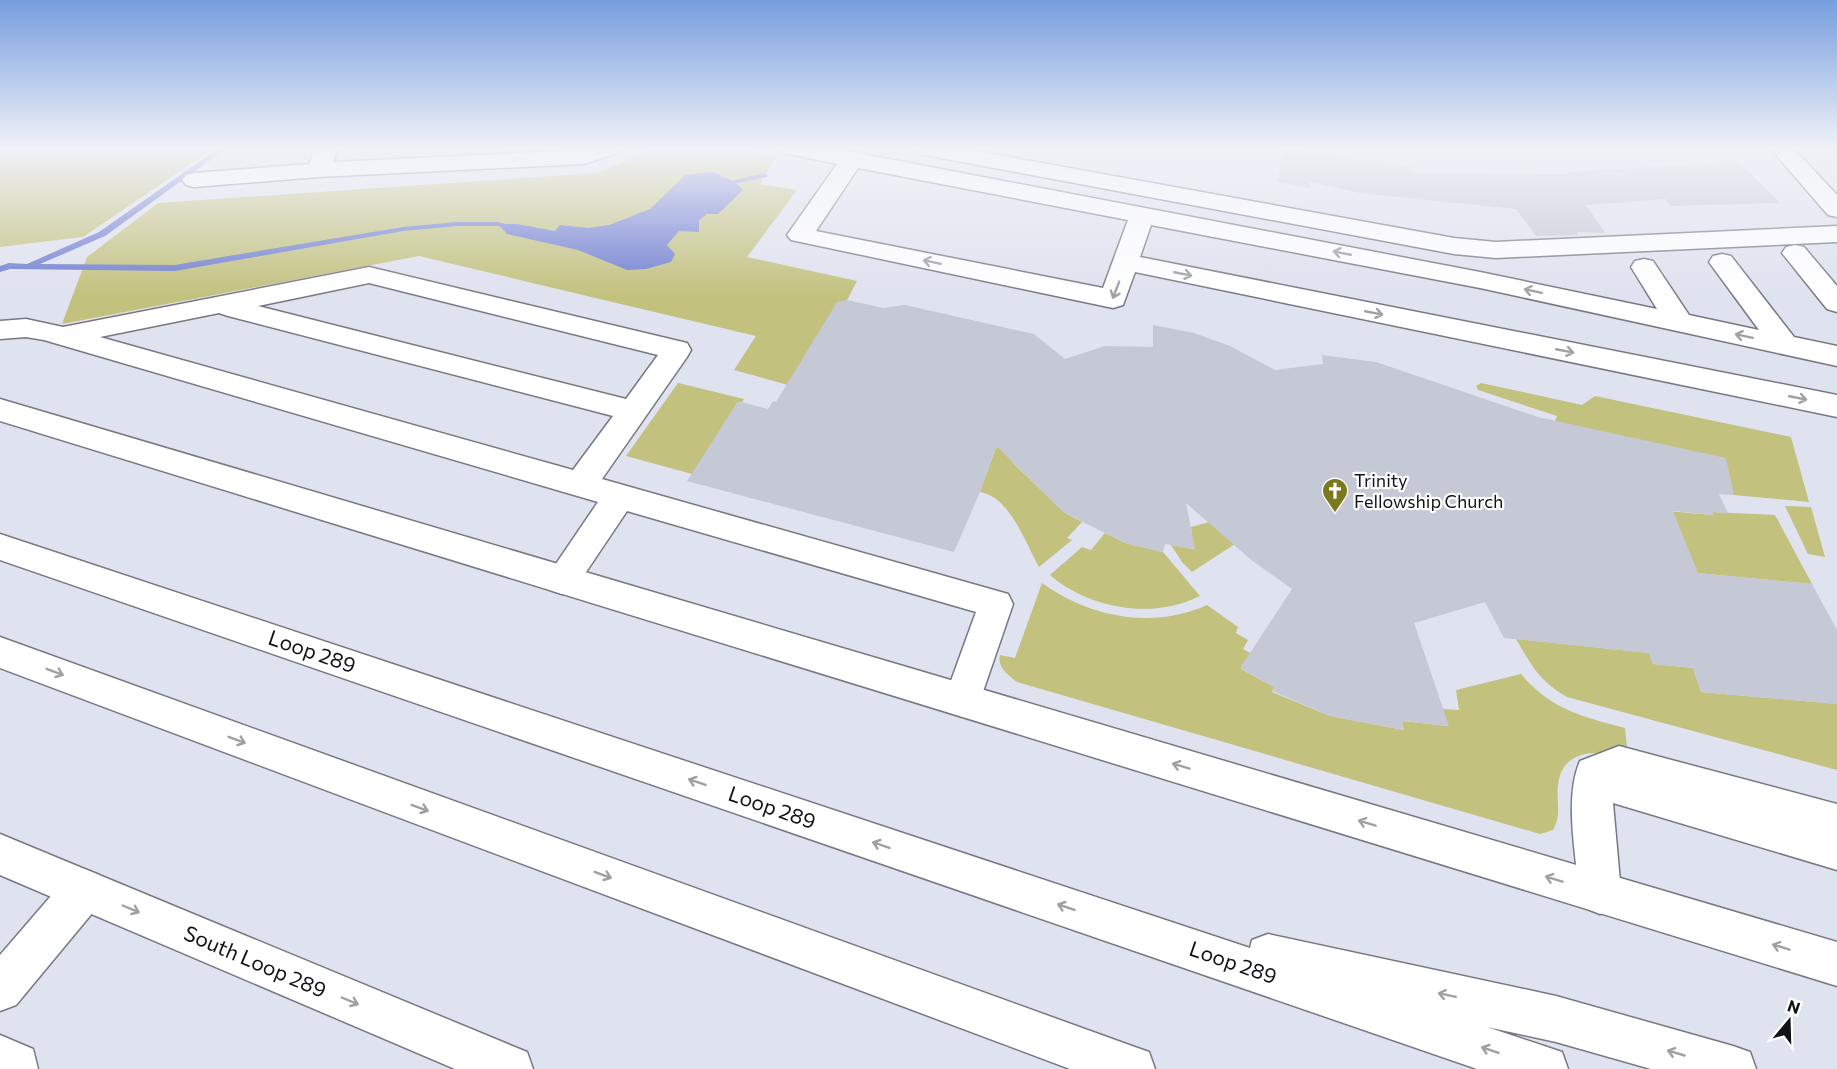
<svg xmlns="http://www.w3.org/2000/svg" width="1837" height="1069" font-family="Commissioner,sans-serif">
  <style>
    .green { fill: #c2c17d }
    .water { fill: #6f7dd0 }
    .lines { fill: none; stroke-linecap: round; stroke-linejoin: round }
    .stream { fill: #6f7dd0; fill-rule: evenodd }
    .building { fill: #c5c8d5 }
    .minor-casing { stroke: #767883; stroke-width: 3 }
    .major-casing { stroke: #767883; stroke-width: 3 }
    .highway-casing { stroke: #767883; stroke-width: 3 }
    .minor { fill: #fff; fill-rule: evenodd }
    .major { fill: #fff; fill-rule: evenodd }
    .highway { fill: #fff; fill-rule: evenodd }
    .oneway { stroke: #a0a0a2 }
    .labels { text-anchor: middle; stroke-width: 4.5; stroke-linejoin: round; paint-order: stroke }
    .poi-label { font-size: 18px; fill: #111216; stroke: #fff; text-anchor: start }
    .near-street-label { font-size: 21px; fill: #111216; stroke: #fff }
  </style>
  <rect width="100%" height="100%" fill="#dfe2ef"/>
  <path class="green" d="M0,148H214L83,237L0,247Z
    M656,148H729L776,157L760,184L797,190L747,257L857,281L847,300L837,303L788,385L734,370L756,336L419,256L62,324L87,257L158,203L597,173Z
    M678,383L744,399L729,423L707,478L626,456Z
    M1481,383L1582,405L1595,396L1791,437L1809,502L1734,495L1554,423L1557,416L1478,390L1476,386Z
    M1014,436L1013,463L1065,513L1082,522L1067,538L1072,540L1039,567C1025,542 1010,497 980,492L996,447Z
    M1598,505L1713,515L1712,512L1775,515L1812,584L1698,573Z
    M1785,506L1811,507L1825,557L1808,554Z
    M1209,522L1244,538L1192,572L1182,562L1171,545L1194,549L1191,527Z
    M1105,533L1125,543L1163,552L1200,596C1152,620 1090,609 1050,575L1082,547L1091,550Z
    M1042,583C1089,617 1152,630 1207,605L1238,627L1236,633L1248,640L1243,649L1250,653L1241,669L1274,687L1272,692L1330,716L1404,730L1402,721L1448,726L1443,709L1459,710L1456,690L1521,674C1552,710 1581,716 1625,728L1628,757C1601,750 1562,747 1558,785C1556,801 1562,815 1553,830L1540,834L1017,682C1008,675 997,667 1000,655L1015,658Z
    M1516,639L1649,653L1653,664L1693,668L1701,692L1837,704V770L1567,697C1539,681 1532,666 1516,639Z"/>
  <path class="water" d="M713,172L735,182L743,190L718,214H707L699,220V232L679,231L667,245L675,254L671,262L646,269L627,270L578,250L507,234L498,224H517L555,231L560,225L588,228L609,225L650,209L685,175Z"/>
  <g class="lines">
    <path class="stream" d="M219,148H227L105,236L40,264L175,265L403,227L457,222H498L515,227L511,229L498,226H457L403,231L175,271L10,269L0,272V266L9,263L27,264L99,232Z
      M764,173L768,175L767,177L723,186L719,184Z"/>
  </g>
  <path class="building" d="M1284,148L1353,160L1411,166L1412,173L1569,174L1568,172L1739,162L1780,203L1671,206L1665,199L1586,205L1605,233L1577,232L1578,235L1536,236L1516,209L1360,193L1310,182L1309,188L1277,182Z
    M847,300L883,308L905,305L1034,334L1065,359L1105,346L1153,347V325L1194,333L1230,346L1275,370L1323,364L1322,355L1376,362L1538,417L1726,458L1734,495L1719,494L1728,513L1712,512L1713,515L1673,511L1698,573L1812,584L1837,630V704L1701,692L1693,668L1653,664L1649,653L1504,638L1485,602L1414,623L1449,726L1402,721L1404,730L1330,716L1272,691L1274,687L1240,668L1292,589L1250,559L1186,503L1195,549L1165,544L1163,552L1125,543L1065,513L996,446L980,492L954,552L687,481L738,401L768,409L773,401L776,402L837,302Z"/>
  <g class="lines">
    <defs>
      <path id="minor" d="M315,148H338L333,162L621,148L617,153L584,164L318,177L194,187L186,185L182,180L186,175L194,173L309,164Z
        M780,148H826L852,152L1480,272L1657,309L1631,267L1635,261L1644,259L1653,261L1689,315L1759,330L1709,262L1713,256L1722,254L1731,256L1794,337L1837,346V366L1480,288L1151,225L1140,257L1837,395V417L1135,272L1123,305L1113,308L791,240L787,235L837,164L784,153ZM858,168L1128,220L1103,288L816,231Z
        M913,148H960L1454,238L1496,242L1837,226V242L1496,258L1454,254L925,155L917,153Z
        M1770,148H1793L1837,195V217L1828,215Z
        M1795,245L1804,247L1837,286V312L1827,309L1782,253L1786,247Z
        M369,267L687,343L691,350L687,357L602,479L1008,594L1013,604L976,712L963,717L950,712L944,700L976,612L627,511L574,590L562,594L550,590L545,580L598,502L44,340L26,337L0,339V321L26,319L63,327ZM369,283L658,355L626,399L258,306ZM219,313L228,316L613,416L573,470L100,337Z
        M1619,746L1837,804V870L1613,803L1621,893L1615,908L1600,914L1585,908L1579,893C1576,854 1564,797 1580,761Z
        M84,869L99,875L105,890L99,905L16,1005L0,1011V955L69,875Z
        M0,1035L33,1049L38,1069H0Z"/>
      <path id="major" d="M0,399L1837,942V986L0,421Z
        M0,834L527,1052L533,1069H455L0,875Z"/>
      <path id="highway" d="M0,534L1250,948L1252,940L1268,934L1556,996L1733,1046L1750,1052L1756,1069H1651L1556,1042L1487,1027L1562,1052L1568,1069H1477L0,560Z
        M0,637L1132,1046L1149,1052L1155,1069H1070L0,668Z"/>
    </defs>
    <use href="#minor" class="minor-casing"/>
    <use href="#major" class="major-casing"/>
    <use href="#highway" class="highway-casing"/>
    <use href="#minor" class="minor"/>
    <use href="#major" class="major"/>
    <use href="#highway" class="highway"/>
  </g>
  <defs><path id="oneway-shaft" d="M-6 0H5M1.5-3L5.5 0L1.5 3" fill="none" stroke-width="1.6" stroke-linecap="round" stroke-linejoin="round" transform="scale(1.5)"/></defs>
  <g class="oneway">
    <use href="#oneway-shaft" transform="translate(1342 253) rotate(-169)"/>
    <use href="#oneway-shaft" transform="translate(932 262) rotate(-168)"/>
    <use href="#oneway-shaft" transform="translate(1183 274) rotate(11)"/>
    <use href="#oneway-shaft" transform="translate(1116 290) rotate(111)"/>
    <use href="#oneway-shaft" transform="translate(1533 291) rotate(-168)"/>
    <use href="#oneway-shaft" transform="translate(1374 313) rotate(11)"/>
    <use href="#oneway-shaft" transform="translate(1744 336) rotate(-168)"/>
    <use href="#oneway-shaft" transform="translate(1565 351) rotate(11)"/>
    <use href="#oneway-shaft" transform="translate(1798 398) rotate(11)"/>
    <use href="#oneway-shaft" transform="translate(55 672) rotate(21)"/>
    <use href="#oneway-shaft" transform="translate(237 740) rotate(21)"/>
    <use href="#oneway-shaft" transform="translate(1181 766) rotate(-163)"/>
    <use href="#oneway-shaft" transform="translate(697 782) rotate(-161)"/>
    <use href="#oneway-shaft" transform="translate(420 808) rotate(20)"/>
    <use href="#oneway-shaft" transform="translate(1367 823) rotate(-163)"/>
    <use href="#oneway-shaft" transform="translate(881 845) rotate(-161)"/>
    <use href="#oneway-shaft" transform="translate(603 875) rotate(20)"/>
    <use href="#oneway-shaft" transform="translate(1554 879) rotate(-163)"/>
    <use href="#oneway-shaft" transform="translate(1066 907) rotate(-161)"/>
    <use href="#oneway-shaft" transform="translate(131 909) rotate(23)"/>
    <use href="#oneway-shaft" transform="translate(1781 947) rotate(-163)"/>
    <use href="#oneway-shaft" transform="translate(1447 995) rotate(-168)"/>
    <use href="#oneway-shaft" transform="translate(350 1001) rotate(23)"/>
    <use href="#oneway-shaft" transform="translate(1490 1050) rotate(-161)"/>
    <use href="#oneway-shaft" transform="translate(1676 1053) rotate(-164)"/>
  </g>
  <linearGradient id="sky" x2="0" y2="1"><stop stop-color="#779ede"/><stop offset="0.5" stop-color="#f1f2f8"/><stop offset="1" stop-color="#f1f2f8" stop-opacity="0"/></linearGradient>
  <rect width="1837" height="297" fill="url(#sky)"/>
  <defs>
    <symbol id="church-pin" viewBox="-11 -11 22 30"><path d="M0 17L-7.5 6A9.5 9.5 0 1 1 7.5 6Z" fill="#7b7920" stroke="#fff"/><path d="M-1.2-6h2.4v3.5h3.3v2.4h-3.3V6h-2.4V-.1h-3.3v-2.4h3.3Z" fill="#fff"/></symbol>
  </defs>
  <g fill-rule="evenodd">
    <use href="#church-pin" x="1320" y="476" width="30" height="40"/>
  </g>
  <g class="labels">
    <g class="poi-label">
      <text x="1354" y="487">Trinity<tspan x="1354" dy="21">Fellowship Church</tspan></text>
    </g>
    <g class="near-street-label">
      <text transform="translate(312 652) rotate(19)" y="7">Loop 289</text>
      <text transform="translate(772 808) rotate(19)" y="7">Loop 289</text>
      <text transform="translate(255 962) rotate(23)" y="7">South Loop 289</text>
      <text transform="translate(1233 963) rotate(19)" y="7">Loop 289</text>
    </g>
  </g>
  <g transform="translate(1789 1021) rotate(19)" stroke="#ffffff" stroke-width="4.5" paint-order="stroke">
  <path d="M0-4.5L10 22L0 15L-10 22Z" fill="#111216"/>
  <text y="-9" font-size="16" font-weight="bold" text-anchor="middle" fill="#111216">N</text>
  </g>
</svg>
